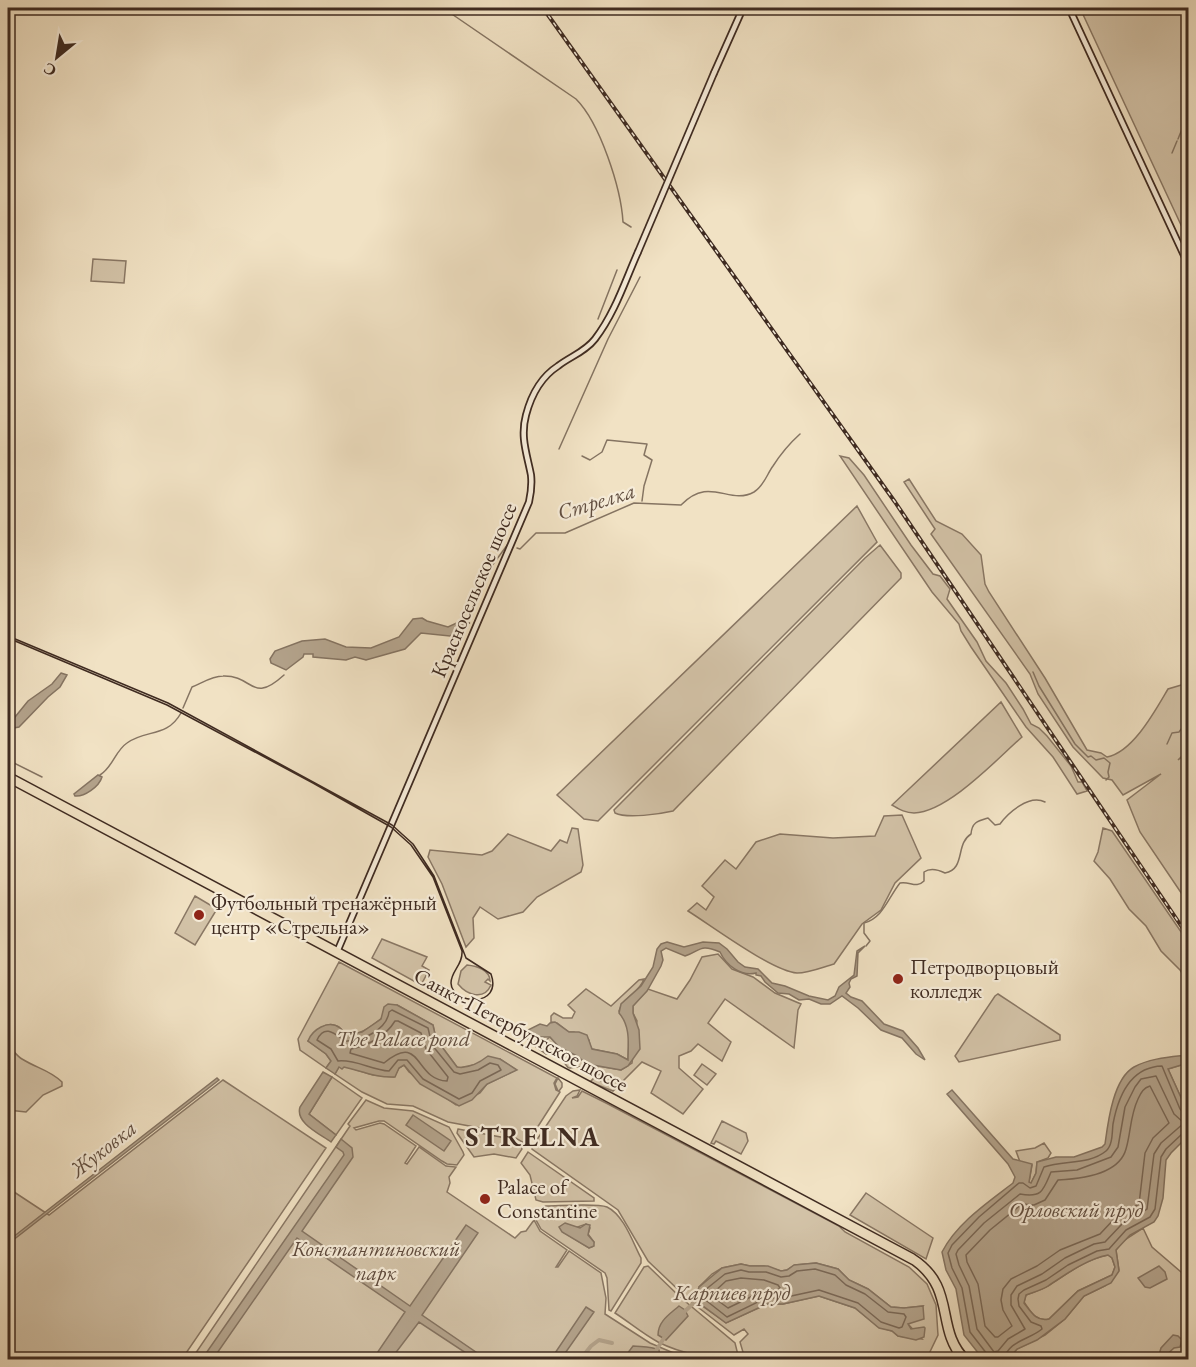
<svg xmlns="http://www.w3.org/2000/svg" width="1196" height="1367" font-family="'EB Garamond',serif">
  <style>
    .green { fill: #d3c3a8; stroke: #897764; stroke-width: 1.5; fill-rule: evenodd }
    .water { fill: #b4a48d; stroke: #857462; stroke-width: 1.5; fill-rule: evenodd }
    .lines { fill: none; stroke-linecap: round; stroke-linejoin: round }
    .shore { stroke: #7a6857; stroke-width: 1.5 }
    .stream { stroke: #857462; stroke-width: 1.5 }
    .canal { stroke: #b4a48d; stroke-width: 4 }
    .secondary-casing { stroke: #3f2b21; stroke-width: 8 }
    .primary-casing { stroke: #3f2b21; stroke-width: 8 }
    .secondary { stroke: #f6ecd9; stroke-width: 4.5 }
    .primary { stroke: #f1e2c4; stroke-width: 5 }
    .tram { stroke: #3f2b21; stroke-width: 1.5 }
    .rail-casing { stroke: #3f2b21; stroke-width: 4 }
    .rail { stroke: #f6ecd9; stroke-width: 1.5; stroke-dasharray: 4.5; stroke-linecap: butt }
    .secondary-bridge-casing { stroke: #3f2b21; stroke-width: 8; stroke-linecap: butt }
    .secondary-bridge { stroke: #f6ecd9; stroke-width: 4.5 }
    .poi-dot { fill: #8f2418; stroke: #f6ecd9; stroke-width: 2 }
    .labels { text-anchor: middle; stroke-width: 4.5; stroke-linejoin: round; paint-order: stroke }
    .street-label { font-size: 21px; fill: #3f2b21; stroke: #f6ecd9 }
    .poi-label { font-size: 21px; fill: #3f2b21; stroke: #f6ecd9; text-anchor: start }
    .park-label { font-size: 21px; font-style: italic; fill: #5d493c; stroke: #f6ecd9 }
    .water-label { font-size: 22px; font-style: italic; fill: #624f41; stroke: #f6ecd9 }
    .district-label { font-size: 27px; font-weight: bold; letter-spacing: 1.5px; fill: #3f2b21; stroke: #f6ecd9 }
  </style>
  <rect width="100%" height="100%" fill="#f1e2c4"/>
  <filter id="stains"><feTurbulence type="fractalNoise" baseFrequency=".00333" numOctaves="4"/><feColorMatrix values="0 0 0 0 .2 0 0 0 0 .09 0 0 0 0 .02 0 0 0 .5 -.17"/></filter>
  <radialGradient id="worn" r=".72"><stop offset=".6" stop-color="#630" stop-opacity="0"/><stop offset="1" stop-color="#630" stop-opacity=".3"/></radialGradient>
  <path class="green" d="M1080,8H1188V240Z
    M93,259L126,261L124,283L91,281Z
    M840,456L849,458L864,475L911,545L933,574L940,576L950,589L947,599L977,642L986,661L1006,683L1023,709L1031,724L1039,728L1047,736L1071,766L1078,782H1082L1087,791L1077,794L1053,757L1026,727L971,647L961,631L959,624L932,592Z
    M909,479L936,521L962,534L981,555L985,584L989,592L1045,678L1087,750L1101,753L1107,757C1133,752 1155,711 1168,689L1188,683V750L1178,760L1188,753V903L1140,832L1127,800L1161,774L1123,795L1112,780L1103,778L1073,747L1038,694L1030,674L931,534L935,529L904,482Z
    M857,506L877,542L598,821L584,819L557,795Z
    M880,545L901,573V578L673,811C660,814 627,819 615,813L614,810L865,558Z
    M1001,702L1022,737C997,759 948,812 914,813C905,813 899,809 892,805Z
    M902,815L921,858L895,883L881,910L862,924L834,964C823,967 809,973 797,973C772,971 712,926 688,911L697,903L706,910L714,897L702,886L725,860L736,869L756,842L780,834L833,838L875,836L884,816Z
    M572,828L578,829L583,865L581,872L537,897L523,912L498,919L480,907L473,918L474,938L466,947L442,884L428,857L430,850L482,855L492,851L508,834L551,851L560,840L567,843Z
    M1103,828L1112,831L1188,942V984L1180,970L1161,951L1146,926L1129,909L1110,879L1094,861L1098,852Z
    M195,896L217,909L195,945L175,933Z
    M382,939L427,957L422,966L429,970L421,985L372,958Z
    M718,954L732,969L753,977L775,993L801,1004L798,1010L794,1048L725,999L708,1023L731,1042L722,1061L698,1044L691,1051L679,1056V1068L703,1089L683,1114L651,1093L661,1071L642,1062L613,1091L590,1082L594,1078L601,1081L602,1077L601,1075C594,1074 589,1067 583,1067C564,1066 573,1074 560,1057L553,1054H546L535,1046V1041L537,1039L546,1040L550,1037L559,1047L577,1056L587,1064L621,1070L632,1063L637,1021L633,1013V1006L648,989L677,999L690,980L702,957Z
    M339,962L557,1078L554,1083L556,1090L558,1091L555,1084L558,1078L562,1083V1087L559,1091L560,1092L528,1142L524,1143L507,1133L448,1122L413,1106L387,1104L362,1092L335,1074L339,1067L344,1066L373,1075L394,1077L399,1068L404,1065L409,1072L456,1105L480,1093L487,1084L516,1070L500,1059L459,1068L457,1067L436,1039L433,1025L397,1005C383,1016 367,1035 347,1035C344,1033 342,1029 339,1027C326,1019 315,1032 308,1041L326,1054L331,1061L326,1068L300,1050L298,1039Z
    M467,965C477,966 490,970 490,981L488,979L485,982L491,985C484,1001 467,995 458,984L461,971Z
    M644,979C639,994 623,996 619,1011L624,1018L629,1032L628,1060L617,1054L592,1049L590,1046L589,1040L574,1032H569L557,1023L551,1022V1016L554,1013L563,1018H572L575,1012L568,1005L586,989L611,1006L639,980Z
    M998,994L1060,1035V1040L959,1062L955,1056L995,996Z
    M8,1046C13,1050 17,1056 22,1059C36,1068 50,1070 62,1082V1086L43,1095L26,1112L8,1110Z
    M1188,1063V1113L1168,1069Z
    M702,1064L716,1074L707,1085L694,1075Z
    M332,1077L362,1098L336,1135L309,1114Z
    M223,1080L326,1148L182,1359H8V1188L49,1215Z
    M580,1090L577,1096L572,1098L578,1097L582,1091L608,1104L839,1226L845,1232L909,1267L927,1284L936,1305L938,1335L926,1360L745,1359L740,1342L748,1334L744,1329L734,1335L690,1301L648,1261L618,1210L532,1149V1147L566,1096L573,1091ZM816,1263L838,1269L849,1280L868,1289L891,1307L904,1308L923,1306L908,1324L922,1339L898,1336L892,1331L879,1327L855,1308L819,1296L783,1304H767L726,1323L697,1302L696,1297L699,1287L712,1274L722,1268L741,1264L750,1266H764L781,1271L787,1270L795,1265Z
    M366,1100L384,1108L413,1111L449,1127L463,1152L464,1155L457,1165L447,1164L442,1161L384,1121H379L354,1128L356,1130L380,1123L384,1124L416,1146L405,1163L407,1164L419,1147L446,1166L456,1167L449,1177L450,1183L447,1192L515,1238L521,1232L526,1231L534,1220L540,1231L567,1250L556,1267H558L569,1251L601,1273L606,1298L605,1314L650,1343L683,1357L682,1360H191L350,1126L348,1124Z
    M722,1121L746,1133L748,1141L741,1154L716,1141L714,1144L711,1143Z
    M458,1129L506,1138L521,1146L522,1149L516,1158L494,1154L474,1157L457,1133Z
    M1044,1143L1051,1153L1048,1158L1037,1162L1036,1173L1031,1183L1029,1182L1032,1165L1020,1162L1016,1151L1035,1148Z
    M528,1152L594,1198V1201L543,1202L536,1200L530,1175L521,1163Z
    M866,1193L933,1238L926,1259L850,1215Z
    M546,1206C559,1206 597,1203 607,1207C624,1215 633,1243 641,1258V1263L611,1311L609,1310L607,1278L605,1273L541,1229L535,1218L543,1207ZM586,1224L590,1228L588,1234L594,1242L592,1247L589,1248L563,1232Z
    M1143,1228L1152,1247L1188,1278L1187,1359L1008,1360L1017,1349L1045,1335L1065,1319L1084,1296L1105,1286L1119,1270L1116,1250L1123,1241Z
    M1108,1255L1112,1258L1115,1267L1112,1275L1078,1291L1049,1319C1036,1322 1031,1312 1024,1302L1026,1295C1033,1292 1041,1290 1048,1286C1067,1274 1086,1259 1108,1255Z
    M648,1266L680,1297L735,1343L739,1359C712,1359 682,1354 658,1342C643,1334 629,1322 615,1313L644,1267Z"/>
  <path class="water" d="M422,618L427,621L448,627L461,621L470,623L463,625L450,636L421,633L405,649L366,660L355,657L346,660L313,657V654H304L303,657L286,670L271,663L270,659L275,651L302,641L325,639L346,647L371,648L399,637L413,619Z
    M61,673L67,675L60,687L48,697L19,727L8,729V719L15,717L28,701L52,684Z
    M98,775L102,777C99,787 84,797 75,796L74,794Z
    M667,942L684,947L703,942L719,943L727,949L738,962L745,967L758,969L772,983L785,986L809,996L828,1000L835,996L839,987L854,975L857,951L865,946L858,953L857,976L851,979L849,983L850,987L846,993L851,997L862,1001L884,1024L903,1031L918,1048L925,1060L916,1054L902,1038L881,1030L858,1008L842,996L830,1004H821L809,999L799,1000L789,994L778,993L765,982L761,976L756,975V973C741,977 726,965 720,952C699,943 701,951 685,956L666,948L661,951L663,960L661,966L647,991L633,1006V1013L639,1030L640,1049L628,1066L621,1070L587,1064L577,1056L559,1047L550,1037H535L531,1041L522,1035V1033L540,1024L547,1026L550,1023L555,1022L569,1032H579L587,1035L592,1049L617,1054L628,1060C628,1044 631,1027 619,1013L621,1004L641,986L653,967L657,949L661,944Z
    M388,1004L397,1005L433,1025L436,1039L457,1067C468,1069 479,1063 488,1056L500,1059L517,1070L487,1084L472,1100L459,1106L420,1084L404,1065L399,1068L395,1077C377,1078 361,1071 344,1067L342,1069L339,1067L335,1074L326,1068L331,1061L326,1054L308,1041C312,1030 328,1019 340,1028C343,1030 344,1033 347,1035L362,1032L381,1019L384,1007Z
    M1188,1055V1063L1168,1069L1188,1113V1136L1171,1153L1166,1160L1163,1198L1158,1216L1154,1222L1130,1235L1116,1250L1119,1271L1111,1283L1084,1296L1065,1319L1037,1340L1017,1349L1008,1359H983L964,1335L956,1289L946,1270L942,1252C957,1223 987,1203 1013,1183L1015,1177L1008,1164L947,1094L952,1090L1013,1159L1032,1164L1029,1182L1031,1183L1036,1173L1037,1162L1056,1157H1074L1102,1147L1105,1144C1108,1122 1113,1079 1134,1067C1150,1058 1171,1057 1188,1055ZM1108,1255L1112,1258L1115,1267L1112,1275L1078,1291L1049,1319C1036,1322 1031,1312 1024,1303L1026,1295C1034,1292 1042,1290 1048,1286C1066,1274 1087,1259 1108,1255Z
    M323,1072L332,1077L309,1114L336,1135L331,1142C320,1134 295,1123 300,1107Z
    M217,1078L219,1080L8,1244V1241Z
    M413,1115L451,1141L444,1151L406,1125Z
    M341,1139L352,1148L353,1157L302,1231L410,1306L466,1225L478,1233L422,1315L486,1359H475L419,1322L391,1359H373L405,1312L297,1238L213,1359H202L344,1155L343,1152L336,1147Z
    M565,1223L580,1228L586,1224L590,1225L588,1235L594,1242V1246L589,1248L562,1232L559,1227Z
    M816,1263L838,1269L849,1280L868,1289L891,1307L904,1308L923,1306L924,1319L908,1324L911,1329L924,1327L925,1328L924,1337L916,1340L898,1336L892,1331L879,1328L855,1308L819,1296L783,1304H767L726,1323L695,1300L699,1287L722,1268L741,1264L750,1266H768L781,1271L787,1270L794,1265Z
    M1159,1266L1165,1272L1167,1279L1150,1288L1145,1287L1138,1278Z
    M679,1306L685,1310L688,1316L666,1340L658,1335C658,1321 670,1314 679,1306Z
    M586,1307L594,1312L561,1359H551Z
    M1173,1335L1178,1336L1182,1340L1180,1347L1174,1348L1162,1359H1142L1146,1357L1158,1358L1161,1348Z
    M633,1346C642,1347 651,1346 659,1350L660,1357L659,1359H638L627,1354Z"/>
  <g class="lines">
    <path class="shore" d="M392,1010L428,1028L432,1045L454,1072L460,1074L478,1070L490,1063L498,1065L501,1070L480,1081L472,1093L459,1099L423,1079L407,1060H398L389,1071C372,1070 355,1059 338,1061L331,1049L317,1040C325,1023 336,1035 345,1041C362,1042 387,1029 389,1012Z
      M395,1021H398L421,1033L426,1049L448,1077L447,1081C414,1080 422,1031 384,1063L350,1053L351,1049C367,1046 386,1036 395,1021Z
      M1156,1076L1174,1114L1184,1123L1161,1143L1154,1154L1147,1209L1122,1224L1105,1242L1094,1244L1065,1258L1042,1274L1017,1286L1011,1295V1305L1025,1329L1008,1339L998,1351L994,1352L977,1329L969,1286L959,1265L956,1254L958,1250L984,1223L1020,1194C1042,1198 1043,1191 1051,1172L1077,1170L1111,1157L1118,1147L1125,1107L1135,1087L1141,1079Z
      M1150,1086L1169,1123L1153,1138L1145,1153L1139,1204L1116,1217L1100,1234L1060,1250L1037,1266L1011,1279L1003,1289L1001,1300L1003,1310L1012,1326L998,1337H995L985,1326L978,1284L967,1262L966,1255L990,1230L1022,1204L1034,1205L1045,1200L1058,1180C1080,1179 1119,1175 1126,1149C1131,1132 1130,1116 1138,1099C1141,1093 1143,1088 1150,1086Z
      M815,1269L835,1275L846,1285L865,1294L888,1312L904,1314L906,1317L902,1327L899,1328L881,1322L858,1303L819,1290L782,1298H766L727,1317L703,1298L705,1290L725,1274L741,1270L749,1272H766L781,1277L789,1276L797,1271Z
      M741,1278L764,1280L778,1285L780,1288L777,1290L763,1291L728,1308L713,1297V1293L726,1281Z
      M988,1360L987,1354L970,1332L962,1288L952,1268L948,1253L952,1245L979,1217L1019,1183H1023L1030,1188L1036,1186L1044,1167C1064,1160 1089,1165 1106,1151C1113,1145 1112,1132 1113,1124C1118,1097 1130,1067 1162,1066L1180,1109L1184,1113H1188
      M1004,1360C1007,1341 1031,1339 1042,1329L1041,1326L1031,1322L1019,1306L1018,1299L1019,1294L1024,1290L1046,1280L1068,1265L1097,1251L1109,1249L1126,1230L1150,1217L1155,1209L1161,1157L1166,1149L1182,1134L1188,1132"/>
    <path class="stream" d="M443,8L576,99C600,123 621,188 623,222L631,227
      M1178,139L1188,114
      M1172,153L1177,141
      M598,319L617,270
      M559,449L608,339L640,277
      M582,456L590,460L602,452L607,440L647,444L644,455L652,460L644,486L642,501
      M517,548L520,549L536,533H565L634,503L681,505C710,475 729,506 754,492C764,486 767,474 773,466C780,455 790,443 800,434
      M491,567L508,544
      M1033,672L1039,686L1075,744L1088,757L1091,756L1096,760L1104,758L1110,763L1108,772L1109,777L1106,780
      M183,708L192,687C202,683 212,676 223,676C254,675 251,705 284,675
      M1167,744L1172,733L1179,732L1182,728L1188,726
      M8,760L42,777
      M100,775C113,767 115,751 127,743C146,729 167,738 181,713
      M866,946L870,941L864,933V923C883,918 888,898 900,883C910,881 916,889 924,881V872C931,867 939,870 945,873C966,869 955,844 971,834C972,822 978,821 988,818L995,825L1000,824C1008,813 1029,794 1045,802"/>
    <path class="canal" d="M683,1313L698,1299
      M655,1352L664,1338
      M580,1360L591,1346L599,1340L612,1343"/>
    <defs>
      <path id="secondary" d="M1069,8L1188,264
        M714,73L743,8
        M337,952L529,502C531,493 532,484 531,475C527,454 520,437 526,415C531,396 541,377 558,366C571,356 585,352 595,339C615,313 625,281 638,252"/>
      <path id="primary" d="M8,775L913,1257C960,1287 935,1329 968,1360
        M8,779L914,1262C954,1291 934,1328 962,1360"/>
    </defs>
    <use href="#secondary" class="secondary-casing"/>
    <use href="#primary" class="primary-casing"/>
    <use href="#secondary" class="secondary"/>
    <use href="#primary" class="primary"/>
    <path class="tram" d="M8,636L168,703L392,825L413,844L434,876L466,958L491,974C503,1008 452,1005 451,983C451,971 463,965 462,951L433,877L411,845L391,827L313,783L167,705L8,638"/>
    <defs>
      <path id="rail" d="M543,8L895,502L1188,936"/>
    </defs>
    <use href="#rail" class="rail-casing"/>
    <use href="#rail" class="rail"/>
    <defs>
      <path id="secondary-bridge" d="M638,252L714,73"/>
    </defs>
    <use href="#secondary-bridge" class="secondary-bridge-casing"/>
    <use href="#secondary-bridge" class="secondary-bridge"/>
  </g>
  <g class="poi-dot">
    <circle cx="199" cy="915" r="6"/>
    <circle cx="898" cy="979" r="6"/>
    <circle cx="485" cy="1199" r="6"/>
  </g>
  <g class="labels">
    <g class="street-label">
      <text transform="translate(474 590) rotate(-67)" y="7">Красносельское шоссе</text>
      <text transform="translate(521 1030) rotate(28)" y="7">Санкт-Петербургское шоссе</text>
    </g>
    <g class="poi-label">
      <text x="211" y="910">Футбольный тренажёрный<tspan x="211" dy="24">центр «Стрельна»</tspan></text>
      <text x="910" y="974">Петродворцовый<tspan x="910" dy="24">колледж</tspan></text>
      <text x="497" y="1194">Palace of<tspan x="497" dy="24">Constantine</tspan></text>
    </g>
    <g class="park-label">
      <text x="376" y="1256">Константиновский<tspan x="376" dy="24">парк</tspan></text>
    </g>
    <g class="water-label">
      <text transform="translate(596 501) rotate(-17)" y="8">Стрелка</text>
      <text x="403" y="1046">The Palace pond</text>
      <text transform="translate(103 1148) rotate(-38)" y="8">Жуковка</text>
      <text x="1076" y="1217">Орловский пруд</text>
      <text x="732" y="1300">Карпиев пруд</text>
    </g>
    <g class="district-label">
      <text x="533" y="1146">STRELNA</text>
    </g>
  </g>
  <rect width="1196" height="1367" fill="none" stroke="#f1e2c4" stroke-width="30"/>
  <rect x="9" y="9" width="1178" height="1349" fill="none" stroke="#3f2b21" stroke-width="3"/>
  <rect x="15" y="15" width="1166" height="1337" fill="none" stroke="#3f2b21" stroke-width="1.5"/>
  <g transform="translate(57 57) rotate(210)" stroke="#f6ecd9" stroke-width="4.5" paint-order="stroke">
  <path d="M0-4.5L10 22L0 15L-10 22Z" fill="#3f2b21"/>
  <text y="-9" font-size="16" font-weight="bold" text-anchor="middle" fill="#3f2b21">С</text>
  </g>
  <rect width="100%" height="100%" filter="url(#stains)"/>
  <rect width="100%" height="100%" fill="url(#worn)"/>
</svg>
